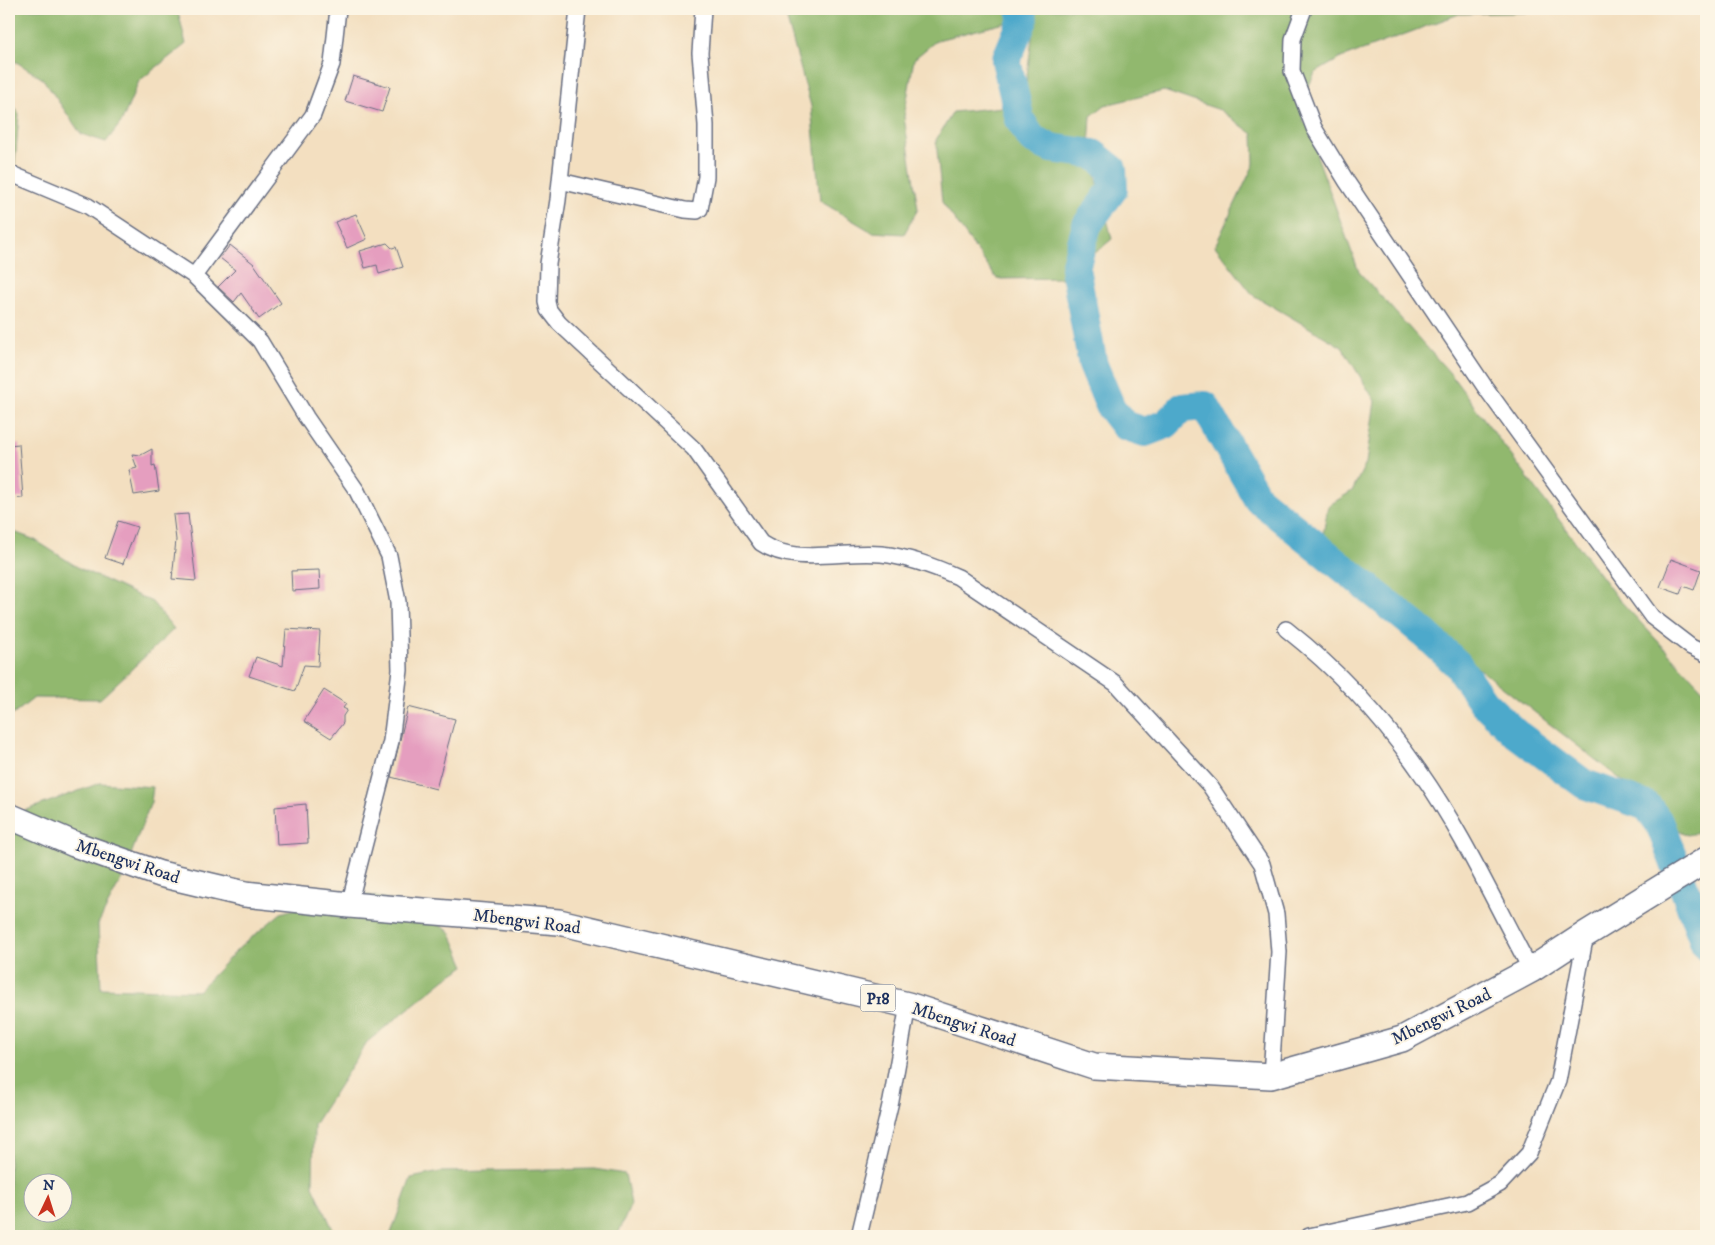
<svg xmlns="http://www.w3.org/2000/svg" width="1715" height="1245" font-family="'IM FELL DW Pica',serif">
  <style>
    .forest { fill: #91b86e; stroke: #567466; fill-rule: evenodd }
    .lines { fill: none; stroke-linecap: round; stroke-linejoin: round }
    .river { stroke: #4ea9cb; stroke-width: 30 }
    .building { fill: #e59ebf }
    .street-casing { stroke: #676d80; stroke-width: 18 }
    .primary-casing { stroke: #676d80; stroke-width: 28 }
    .street { stroke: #fff; stroke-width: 15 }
    .primary { stroke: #fff; stroke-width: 25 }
    .labels { text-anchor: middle; stroke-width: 4; stroke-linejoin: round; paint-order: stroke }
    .shield { fill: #fcf5e5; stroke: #5e6a86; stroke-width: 1 }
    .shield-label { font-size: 16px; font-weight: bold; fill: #1b2f5e }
    .street-label { font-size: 18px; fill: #1b2f5e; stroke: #fcf5e5 }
  </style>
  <rect width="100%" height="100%" fill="#fcf5e5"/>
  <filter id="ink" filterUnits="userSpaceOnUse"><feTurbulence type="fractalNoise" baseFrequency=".02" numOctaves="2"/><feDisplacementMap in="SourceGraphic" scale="10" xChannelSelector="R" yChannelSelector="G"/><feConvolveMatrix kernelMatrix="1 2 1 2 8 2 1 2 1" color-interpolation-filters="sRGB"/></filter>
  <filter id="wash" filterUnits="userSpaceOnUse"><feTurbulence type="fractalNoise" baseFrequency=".0096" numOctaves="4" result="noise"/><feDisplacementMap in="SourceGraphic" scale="20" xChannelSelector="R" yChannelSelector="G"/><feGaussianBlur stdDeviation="1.12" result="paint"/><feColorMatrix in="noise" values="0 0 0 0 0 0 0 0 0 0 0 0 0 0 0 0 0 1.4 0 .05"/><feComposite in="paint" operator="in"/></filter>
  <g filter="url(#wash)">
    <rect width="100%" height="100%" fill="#f3dfc0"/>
    <path class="forest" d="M9,9H171L179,15L186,44L139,81L122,121L106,142L81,134L43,79L15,61L9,75Z
      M784,9H1556V12L1459,14L1341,58L1315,73L1303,98V121L1314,128L1317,156L1359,272L1449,372L1615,595L1706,693V831L1687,835L1660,820L1642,796L1365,580L1323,535L1328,506L1352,491L1366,463L1375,401L1342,347L1253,295L1215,246L1254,164L1253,134L1220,110L1164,91L1105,105L1091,116L1089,148L1112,239L1065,278L997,279L942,202L936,140L953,112L1023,105L1033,31L1005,23L937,40L914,59L904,117L918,209L904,234L872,232L820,201L811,106Z
      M9,97L19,114L9,237Z
      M9,530L35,540L79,568L152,602L174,629L100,699L34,698L9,718Z
      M100,783L153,787L151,802L122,878L98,924L101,988L198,991L239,948L281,913L354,891L410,905L450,932L465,966L445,979L367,1042L314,1125L313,1186L336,1236H9V807L16,814ZM32,1182H62V1212H32Z
      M594,1169L625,1174L631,1204L617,1236H390L411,1178L440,1172Z"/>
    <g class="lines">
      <path class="river" d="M1021,9L1023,20L1006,60L1020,120L1032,139L1051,148L1093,154L1112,169L1113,189L1087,225L1075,268L1093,365L1111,408L1124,425L1145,432L1166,424L1182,408L1205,406L1258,499L1425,634L1457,664L1483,702L1514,732L1584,784L1647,806L1660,824L1706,946"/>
    </g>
    <g id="blocks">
      <path class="building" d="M353,76L390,87L382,112L345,101Z
        M356,214L367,239L347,248L335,222Z
        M387,243L392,248L396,247L403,267L379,274L377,265L365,268L360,251Z
        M230,245L254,264L281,303L259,319L241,293L234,302L218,287L235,270L220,258Z
        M19,444L23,498L9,499V445Z
        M152,449V466L155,465L159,491L134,495L129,470L137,468L132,454L141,455Z
        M188,514L196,581L172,579L176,540L173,515Z
        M118,521L137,527L123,564L105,558Z
        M1671,559L1701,570L1694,590L1683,586L1680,594L1660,587Z
        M319,570L320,589L292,591L291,571Z
        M286,629L320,631L318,666L304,665L295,691L249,676L256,657L283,666Z
        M324,690L346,704L343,708L347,710L343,716V723L331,738L304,721Z
        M408,707L455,719L436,789L391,777Z
        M306,804L308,843L277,845L275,807Z"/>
    </g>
  </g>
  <g filter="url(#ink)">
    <use href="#blocks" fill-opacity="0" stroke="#676d80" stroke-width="1"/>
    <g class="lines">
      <defs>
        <path id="street" d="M578,9L558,200L548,264L547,302L549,310L559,323L694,449L761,543C795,566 843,550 881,554C909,557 933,566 958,577L1115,683L1210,786L1262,864L1276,914L1279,952L1271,1076
          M1304,9L1293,39L1292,71L1314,128L1347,182L1485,387L1652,617L1691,647L1706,654
          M9,173L88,206L194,276L260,341L306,417L357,491L389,556L398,602L400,670L391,741L349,905
          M560,181L685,210L697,211L700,209L706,177V125L700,53L703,9
          M194,276L313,115L332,64L338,9
          M1286,629C1338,670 1382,717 1420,772C1463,833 1495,904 1531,970
          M859,1236L891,1101L908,1005
          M1309,1236L1467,1202L1500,1184L1529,1153L1558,1081L1586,934"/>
        <path id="primary" d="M9,816L74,844L160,874L245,894L349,905L559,922L908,1005L1094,1066L1271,1076L1402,1039L1531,970L1586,934L1706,860"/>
      </defs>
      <use href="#street" class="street-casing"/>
      <use href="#primary" class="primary-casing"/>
      <use href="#street" class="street"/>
      <use href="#primary" class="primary"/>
    </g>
  </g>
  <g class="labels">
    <rect class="shield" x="860.5" y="984.5" width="35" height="27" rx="4"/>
    <g class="shield-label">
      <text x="878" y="1004">P18</text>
    </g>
    <g class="street-label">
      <text transform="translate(128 861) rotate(18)" y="6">Mbengwi Road</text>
      <text transform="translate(527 921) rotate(7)" y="6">Mbengwi Road</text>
      <text transform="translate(1441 1016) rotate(-26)" y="6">Mbengwi Road</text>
      <text transform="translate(964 1024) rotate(18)" y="6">Mbengwi Road</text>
    </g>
  </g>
  <rect width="1715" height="1245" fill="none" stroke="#fcf5e5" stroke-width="30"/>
  <g transform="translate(48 1198) rotate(4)"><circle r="24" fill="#fcf5e5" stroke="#a2a6af"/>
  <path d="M0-4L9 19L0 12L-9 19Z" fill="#c8321e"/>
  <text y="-8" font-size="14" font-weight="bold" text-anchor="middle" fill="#1b2f5e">N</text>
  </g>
</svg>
